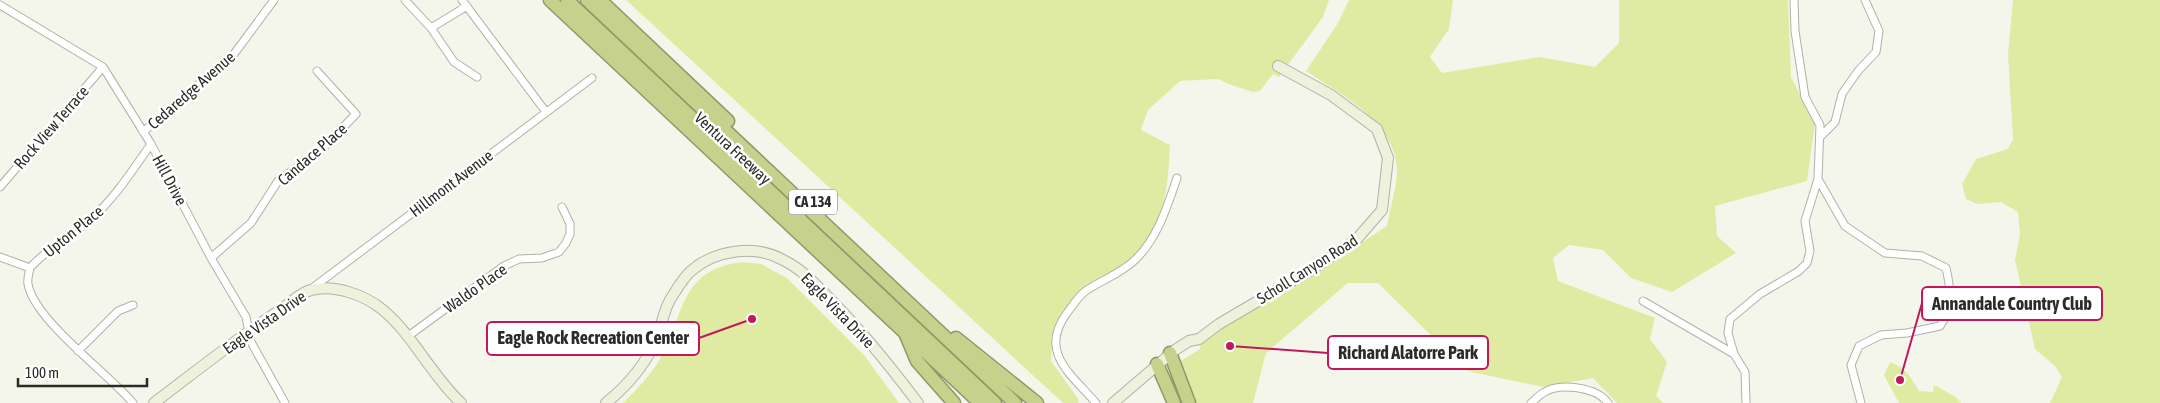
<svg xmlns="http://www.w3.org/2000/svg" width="2160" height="403" font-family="'Asap Condensed',sans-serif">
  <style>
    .green { fill: #dfeba3 }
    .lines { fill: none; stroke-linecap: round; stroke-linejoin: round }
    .street-casing { stroke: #afb2a7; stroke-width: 9 }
    .secondary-casing { stroke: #afb2a7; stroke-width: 12 }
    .highway-casing { stroke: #909869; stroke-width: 15 }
    .street { stroke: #fff; stroke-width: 7 }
    .secondary { stroke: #eef2dc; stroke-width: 10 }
    .highway { stroke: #c6d28c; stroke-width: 12 }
    .labels { text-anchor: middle; stroke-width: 5; stroke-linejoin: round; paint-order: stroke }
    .shield { fill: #fff; stroke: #6b6b68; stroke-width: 1 }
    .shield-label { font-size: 15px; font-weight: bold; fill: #2b2c28 }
    .street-label { font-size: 16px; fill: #2b2c28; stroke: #fff }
    .leader { fill: none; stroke: #c2185b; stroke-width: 2 }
    .callout-dot { fill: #c2185b; stroke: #fff; stroke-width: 2 }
    .callout { fill: #fff; stroke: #c2185b; stroke-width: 2 }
    .callout-label { font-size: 18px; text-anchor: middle; font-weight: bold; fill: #2b2c28 }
  </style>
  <rect width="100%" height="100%" fill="#f4f6eb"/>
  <path class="green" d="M626,0H1329L1323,17L1279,77L1273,74L1260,91L1253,92L1231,85L1218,79L1180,81L1148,110L1141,130L1170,145C1168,179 1167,210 1148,241C1126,277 1074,281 1056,323C1051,334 1052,350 1051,361L1079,400L1078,403H1063Z
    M1349,0H1453L1449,29L1430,57L1442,73L1540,57L1595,67L1619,43V0H1788L1791,77L1815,123L1807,181L1715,206L1717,236L1736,253L1672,292L1631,278L1603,250L1569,245L1553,258L1558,281L1655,318L1650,339L1667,362L1656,396L1663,403H1617L1593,378L1543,387L1467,371L1378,283H1348L1266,353L1253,403H1192L1179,362L1200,349L1199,339L1271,292L1270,303L1387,226C1390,208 1397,187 1397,169C1395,121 1340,94 1306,71L1338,23Z
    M2013,0H2160V403H2050L2062,377L2055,366L2035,349L2015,260L2020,234L2018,212L2001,202L1977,204L1966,199L1962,184L1976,159L2008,149L2013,139L2008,54Z
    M743,262L761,264L787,278L864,355L899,403H623C636,390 651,375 660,359C685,314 679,269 743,262Z
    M1890,362C1906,368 1911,377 1919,391L1933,392L1934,385L1956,397L1961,403H1899L1884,375Z"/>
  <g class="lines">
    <defs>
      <path id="street" d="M405,0L431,28L454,62L477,77
        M462,0L546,112
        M1794,0L1795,31L1805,97L1820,125L1818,179L1845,226L1885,253L1922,256L1946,268C1951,289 1953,308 1940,326L1907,333L1881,335L1859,346L1851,365L1861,403
        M0,5L103,67L151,144L211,258L246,317L251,342L285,403
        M431,28L467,6
        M143,132L234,54L274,0
        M1820,137L1835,122L1842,94L1858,71L1876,52L1879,31L1865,0
        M0,187L103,67
        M0,257L30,268C29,273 27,279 28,284C34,320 109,374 133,403
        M211,258L251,223L278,181L322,149L356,114L317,71
        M30,268C47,248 71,237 90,220C115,198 132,171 151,144
        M311,289L592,78
        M1643,301L1734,354
        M407,337L504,266L519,259L542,258L559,252L566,243L570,234V224L562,207
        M78,351L118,311L133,305
        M1096,403C1071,374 1038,352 1067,313C1073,305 1079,295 1087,290C1104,279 1122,273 1136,259C1158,237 1167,207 1177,178
        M1531,403C1535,400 1539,395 1543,393C1559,382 1597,387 1608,403
        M1746,403L1745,372L1734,354L1728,333L1730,319L1760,294L1799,271L1807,263L1810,251L1805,221L1818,179"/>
      <path id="secondary" d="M154,403C195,372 236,339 280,310C289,304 301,292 311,290C334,284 365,295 383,310C413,335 431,375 461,403
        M606,403C627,386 646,364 657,338C662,324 664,307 673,295C678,287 684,277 691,271C715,250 755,244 783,260C802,269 815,284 830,299C862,331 890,366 918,403
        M1113,403L1175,350L1189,341L1199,339L1219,324L1314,268L1356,240L1382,210L1388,158L1377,129L1331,95L1278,66"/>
      <path id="highway" d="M550,0L980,403
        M567,0L995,403
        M587,0L1015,403
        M600,0L728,121
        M906,335L917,361L954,403
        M956,338L1037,403
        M1170,353L1189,403
        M1157,364L1174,403"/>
    </defs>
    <use href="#street" class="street-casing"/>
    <use href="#secondary" class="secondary-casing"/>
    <use href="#highway" class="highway-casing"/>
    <use href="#street" class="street"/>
    <use href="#secondary" class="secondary"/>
    <use href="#highway" class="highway"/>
  </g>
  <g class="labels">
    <rect class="shield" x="789" y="189.5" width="48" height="25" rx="4"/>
    <g class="shield-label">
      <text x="813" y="207">CA 134</text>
    </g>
    <g class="street-label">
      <text transform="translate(191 90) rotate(-41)" y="6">Cedaredge Avenue</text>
      <text transform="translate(51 127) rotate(-49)" y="6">Rock View Terrace</text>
      <text transform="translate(733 148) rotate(43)" y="6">Ventura Freeway</text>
      <text transform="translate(312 154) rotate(-41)" y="6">Candace Place</text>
      <text transform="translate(170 180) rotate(62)" y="6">Hill Drive</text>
      <text transform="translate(451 183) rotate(-37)" y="6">Hillmont Avenue</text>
      <text transform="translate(73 231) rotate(-39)" y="6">Upton Place</text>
      <text transform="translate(1307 269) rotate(-32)" y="6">Scholl Canyon Road</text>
      <text transform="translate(475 288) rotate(-35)" y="6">Waldo Place</text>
      <text transform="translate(838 310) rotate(46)" y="6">Eagle Vista Drive</text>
      <text transform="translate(264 322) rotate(-35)" y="6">Eagle Vista Drive</text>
    </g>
  </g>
  <path class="leader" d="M1900 380L1922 303M752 319L699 338M1230 346L1328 353"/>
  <g class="callout-dot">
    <circle cx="1900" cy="380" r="5"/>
    <circle cx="752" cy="319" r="5"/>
    <circle cx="1230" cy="346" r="5"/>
  </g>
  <g class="callout">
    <rect x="1922" y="287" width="180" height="33" rx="5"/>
    <rect x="487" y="322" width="212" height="33" rx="5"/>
    <rect x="1328" y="336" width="160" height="33" rx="5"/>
  </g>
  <g class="callout-label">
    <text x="2012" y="310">Annandale Country Club</text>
    <text x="593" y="344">Eagle Rock Recreation Center</text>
    <text x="1408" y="359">Richard Alatorre Park</text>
  </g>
  <path d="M18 378v8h129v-8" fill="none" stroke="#2b2c28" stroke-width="2.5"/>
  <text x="25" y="378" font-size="15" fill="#2b2c28" stroke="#ffffff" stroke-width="4" paint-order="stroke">100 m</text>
</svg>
